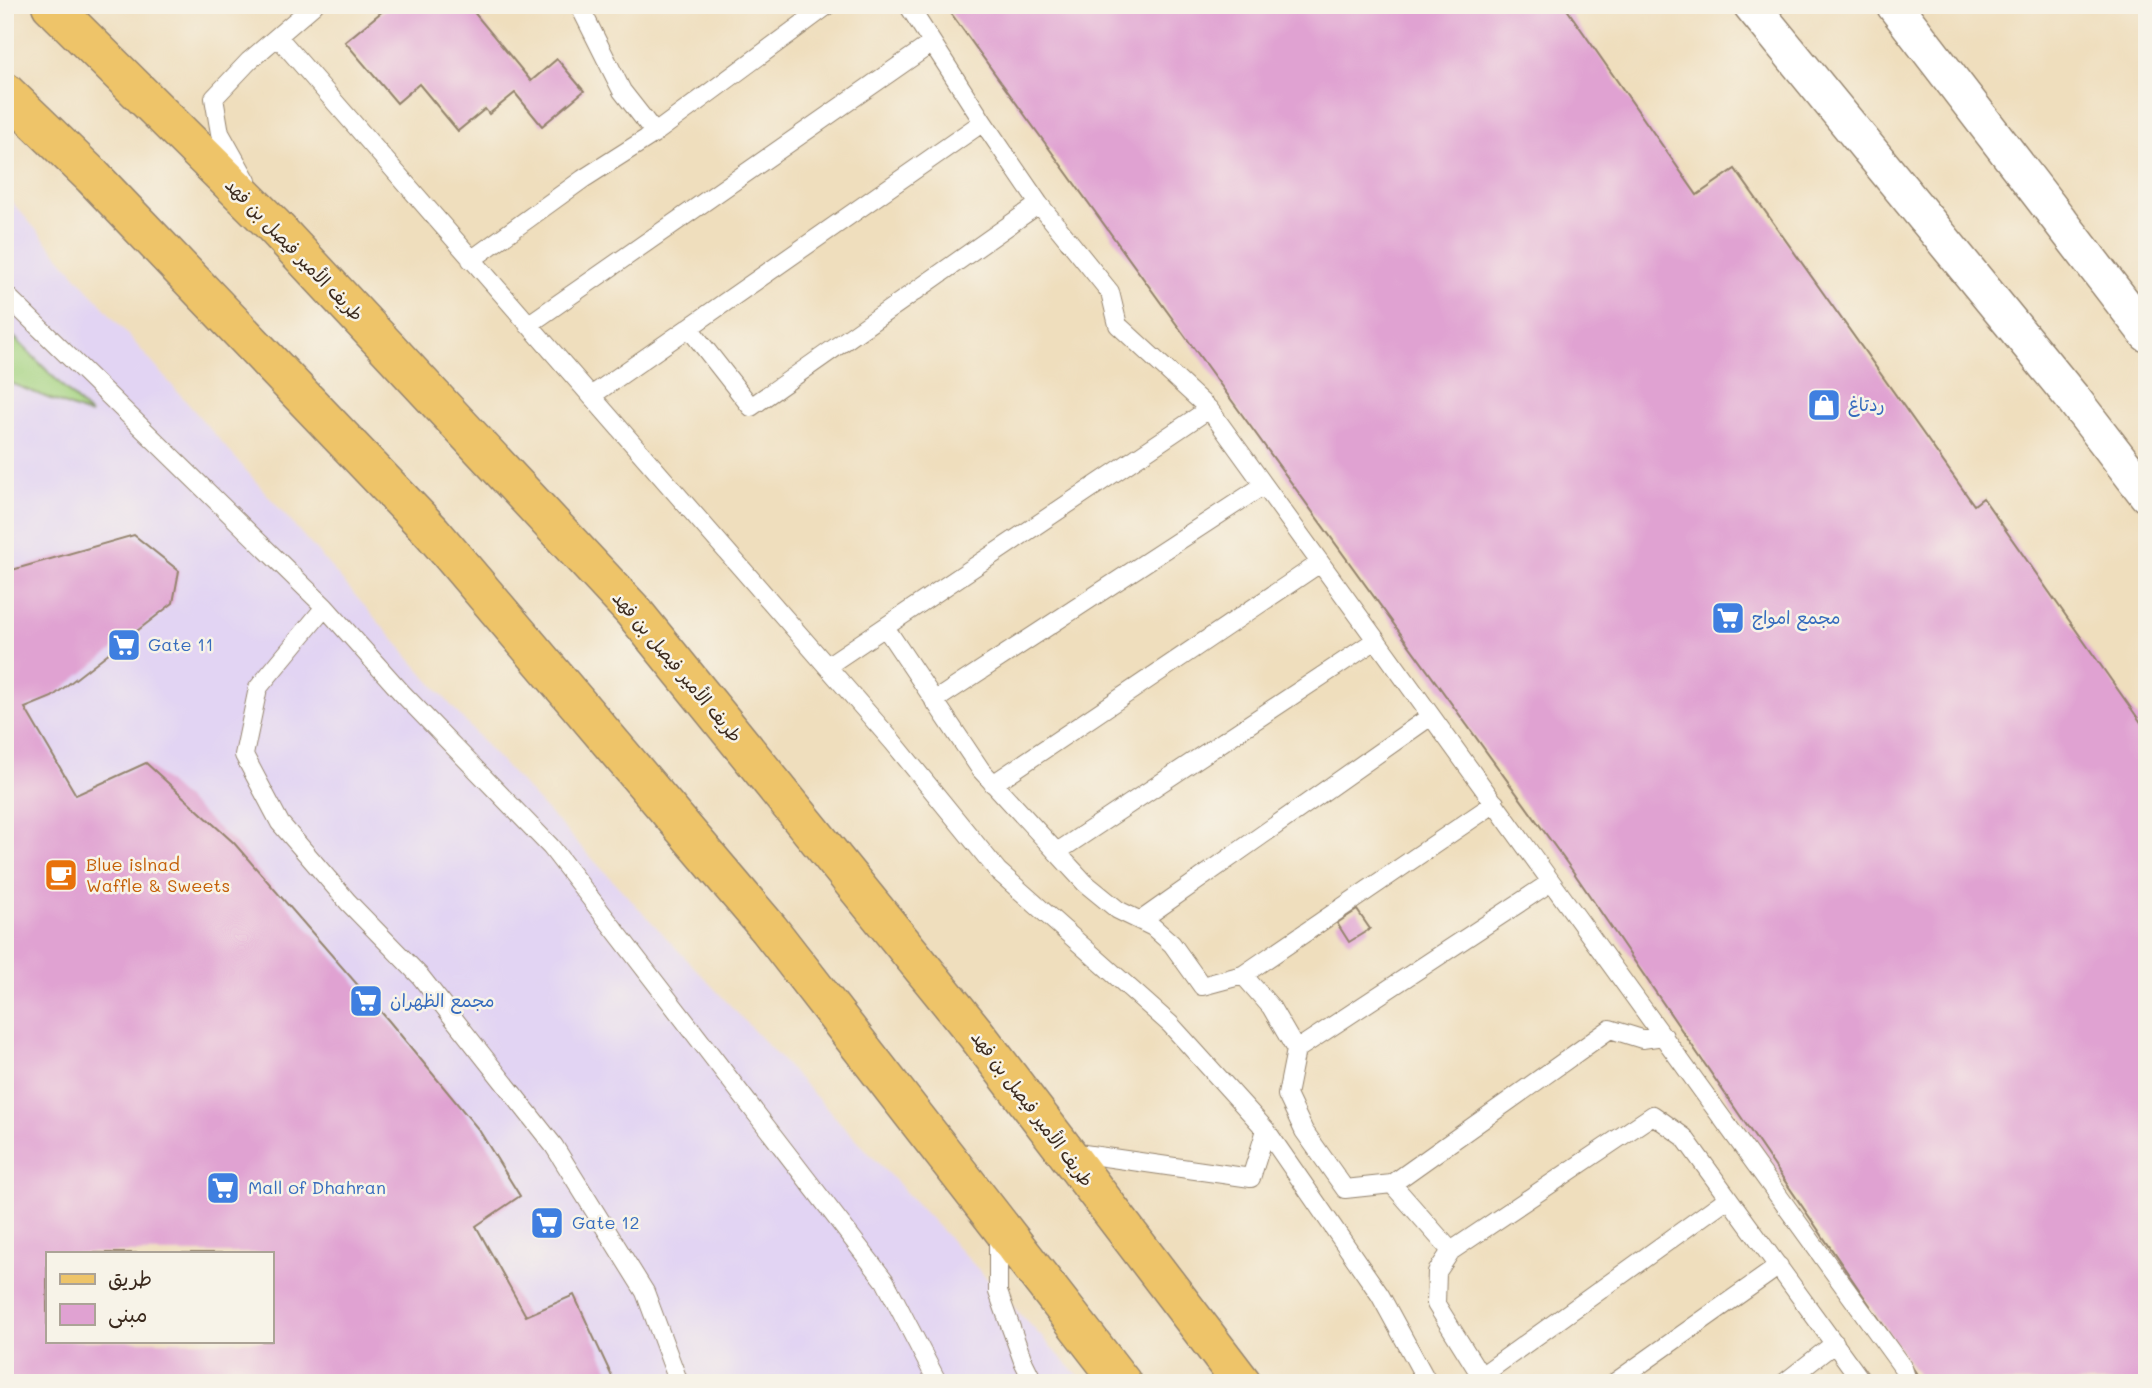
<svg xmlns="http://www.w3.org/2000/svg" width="2152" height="1388" font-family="Mali,'Playpen Sans Arabic',sans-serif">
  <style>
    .built { fill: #e2d4f3; fill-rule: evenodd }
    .green { fill: #a4d381; stroke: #707e50; stroke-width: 2 }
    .building { fill: #e0a2d2; fill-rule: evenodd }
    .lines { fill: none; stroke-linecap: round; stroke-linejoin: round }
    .service-casing { stroke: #95846e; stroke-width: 20 }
    .minor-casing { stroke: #95846e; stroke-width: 38 }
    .primary-casing { stroke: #95846e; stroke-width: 41 }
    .service { stroke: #fff; stroke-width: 18 }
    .minor { stroke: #fff; stroke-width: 35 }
    .primary { stroke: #eec469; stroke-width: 38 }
    .labels { text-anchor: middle; stroke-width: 5; stroke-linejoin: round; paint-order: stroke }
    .street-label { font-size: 18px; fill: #3b2a1e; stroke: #f7f3e8 }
    .shop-label { font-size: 18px; fill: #366cbe; stroke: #f7f3e8; text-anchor: start }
    .food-label { font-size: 18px; fill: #c56008; stroke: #f7f3e8; text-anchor: start }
  </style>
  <rect width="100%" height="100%" fill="#f7f3e8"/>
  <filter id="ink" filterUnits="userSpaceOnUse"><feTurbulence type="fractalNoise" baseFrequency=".0143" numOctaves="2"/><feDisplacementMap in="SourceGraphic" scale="14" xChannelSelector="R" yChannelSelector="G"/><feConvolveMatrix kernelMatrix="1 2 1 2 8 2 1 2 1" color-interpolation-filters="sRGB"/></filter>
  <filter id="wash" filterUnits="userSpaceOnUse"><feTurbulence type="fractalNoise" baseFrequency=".00686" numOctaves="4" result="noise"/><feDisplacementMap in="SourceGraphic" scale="28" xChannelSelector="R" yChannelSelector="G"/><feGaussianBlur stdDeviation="1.57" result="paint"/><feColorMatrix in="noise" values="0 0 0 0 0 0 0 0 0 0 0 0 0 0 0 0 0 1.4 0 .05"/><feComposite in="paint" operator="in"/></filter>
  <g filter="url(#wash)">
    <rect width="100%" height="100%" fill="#efdebd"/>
    <path class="built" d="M5,194L490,750L1085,1383H5ZM47,1253H271V1341H47Z"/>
    <path class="green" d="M5,328L91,415L5,381Z"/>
    <g id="blocks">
      <path class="building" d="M390,5H468L531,81L557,59L584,91L542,126L515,93L489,114L485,109L458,131L419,84L397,103L345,42Z
        M945,5H1564L1697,195L1735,169L1974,505L1983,498L2147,731V1383H1923L1572,870Z
        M134,535L179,571L173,603L52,697L25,708L76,795L146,763L234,843L389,1021L479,1130L520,1196L476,1226L526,1316L574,1295L615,1383H5V572ZM47,1253H271V1341H47Z
        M1357,910L1370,929L1349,942L1337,923Z"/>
    </g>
  </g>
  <g filter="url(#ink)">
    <use href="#blocks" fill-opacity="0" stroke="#95846e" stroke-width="2"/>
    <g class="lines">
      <defs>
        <path id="service" d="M278,37L893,742L998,871L1170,1024L1266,1130L1380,1295L1428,1383
          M655,133L828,5
          M247,181L220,133L214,98L249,61L314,5
          M1039,204L1110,292L1118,325L1209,409L1903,1368L1908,1383
          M471,260L583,179L655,133L622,91L579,5
          M5,294L325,607L402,693L551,847L885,1281L938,1383
          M528,325L932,43
          M689,328L751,407L1039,204L983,122
          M591,396L983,122L908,5
          M325,607L258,688L244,755L280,823L348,902L420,976L554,1146L645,1292L679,1383
          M885,627L981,770L1085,883L1118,910L1153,927L1172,944L1202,986L1243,975L1271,1007L1296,1050L1287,1095L1304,1131L1345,1189L1392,1184L1610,1029L1642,1039L1664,1036
          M827,666L1209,409
          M934,701L1264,485
          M993,784L1320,563
          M1057,852L1376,640
          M1140,921L1431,716
          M1243,975L1495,803
          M1296,1050L1551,882
          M1070,1152L1251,1178L1266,1130
          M1392,1184L1451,1251L1437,1272L1436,1304L1481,1376L1470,1383
          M998,1233V1292L1023,1361L1034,1383
          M1451,1251L1653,1115L1684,1137L1863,1383
          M1481,1376L1728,1198
          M1614,1383L1779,1266
          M1784,1383L1835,1343"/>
        <path id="minor" d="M1751,5L2074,400L2147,495
          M1894,5L2147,334"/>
        <path id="primary" d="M51,5L273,225L633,611L976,1034L1242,1383
          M5,92L92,176L432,532L769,929L1122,1383"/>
      </defs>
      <use href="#service" class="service-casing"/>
      <use href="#minor" class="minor-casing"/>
      <use href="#primary" class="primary-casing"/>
      <use href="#service" class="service"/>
      <use href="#minor" class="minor"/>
      <use href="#primary" class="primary"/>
    </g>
  </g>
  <defs>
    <symbol id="shop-square" viewBox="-11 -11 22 22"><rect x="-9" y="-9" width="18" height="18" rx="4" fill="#3f7fe0" stroke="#f7f3e8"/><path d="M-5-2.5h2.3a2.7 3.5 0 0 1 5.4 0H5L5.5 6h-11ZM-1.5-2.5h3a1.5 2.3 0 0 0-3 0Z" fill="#fff"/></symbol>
    <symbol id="supermarket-square" viewBox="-11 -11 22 22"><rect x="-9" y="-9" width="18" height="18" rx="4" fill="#3f7fe0" stroke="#f7f3e8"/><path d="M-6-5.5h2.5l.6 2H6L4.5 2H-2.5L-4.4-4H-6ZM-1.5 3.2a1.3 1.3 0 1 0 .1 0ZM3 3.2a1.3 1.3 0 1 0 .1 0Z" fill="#fff"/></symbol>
    <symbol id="cafe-square" viewBox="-11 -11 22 22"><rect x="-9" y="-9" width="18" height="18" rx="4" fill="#e8710a" stroke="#f7f3e8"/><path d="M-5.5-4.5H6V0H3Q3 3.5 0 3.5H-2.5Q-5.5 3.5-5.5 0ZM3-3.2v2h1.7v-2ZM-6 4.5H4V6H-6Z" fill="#fff"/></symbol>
  </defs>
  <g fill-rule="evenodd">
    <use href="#shop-square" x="1805" y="386" width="38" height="38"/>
    <use href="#supermarket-square" x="1709" y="599" width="38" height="38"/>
    <use href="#supermarket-square" x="105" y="626" width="38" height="38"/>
    <use href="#cafe-square" x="42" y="856" width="38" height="38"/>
    <use href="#supermarket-square" x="347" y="982" width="38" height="38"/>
    <use href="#supermarket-square" x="204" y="1169" width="38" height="38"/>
    <use href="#supermarket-square" x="528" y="1204" width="38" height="38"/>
  </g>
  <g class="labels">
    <g class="street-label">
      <text transform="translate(294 250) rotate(46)" y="6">طريف الأمير فيصل بن فهد</text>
      <text transform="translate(677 667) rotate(50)" y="6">طريف الأمير فيصل بن فهد</text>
      <text transform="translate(1032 1109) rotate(53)" y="6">طريف الأمير فيصل بن فهد</text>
    </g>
    <g class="shop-label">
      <text x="1848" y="411">ردتاغ</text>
      <text x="1752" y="624">مجمع امواج</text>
      <text x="148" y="651">Gate 11</text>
      <text x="390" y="1007">مجمع الظهران</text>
      <text x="248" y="1194">Mall of Dhahran</text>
      <text x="572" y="1229">Gate 12</text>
    </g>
    <g class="food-label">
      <text x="86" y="871">Blue islnad<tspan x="86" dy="21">Waffle &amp; Sweets</tspan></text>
    </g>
  </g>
  <rect width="2152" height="1388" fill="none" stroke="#f7f3e8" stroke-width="28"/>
  <rect x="46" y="1252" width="228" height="91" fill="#f7f3e8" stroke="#aca397" stroke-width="2"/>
  <rect x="60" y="1274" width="35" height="10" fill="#eec469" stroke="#aca397" stroke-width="2"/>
  <text x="108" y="1286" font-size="21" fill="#3b2a1e">طريق</text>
  <rect x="60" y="1304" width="35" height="21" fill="#e0a2d2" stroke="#aca397" stroke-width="2"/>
  <text x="108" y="1322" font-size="21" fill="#3b2a1e">مبنى</text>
</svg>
